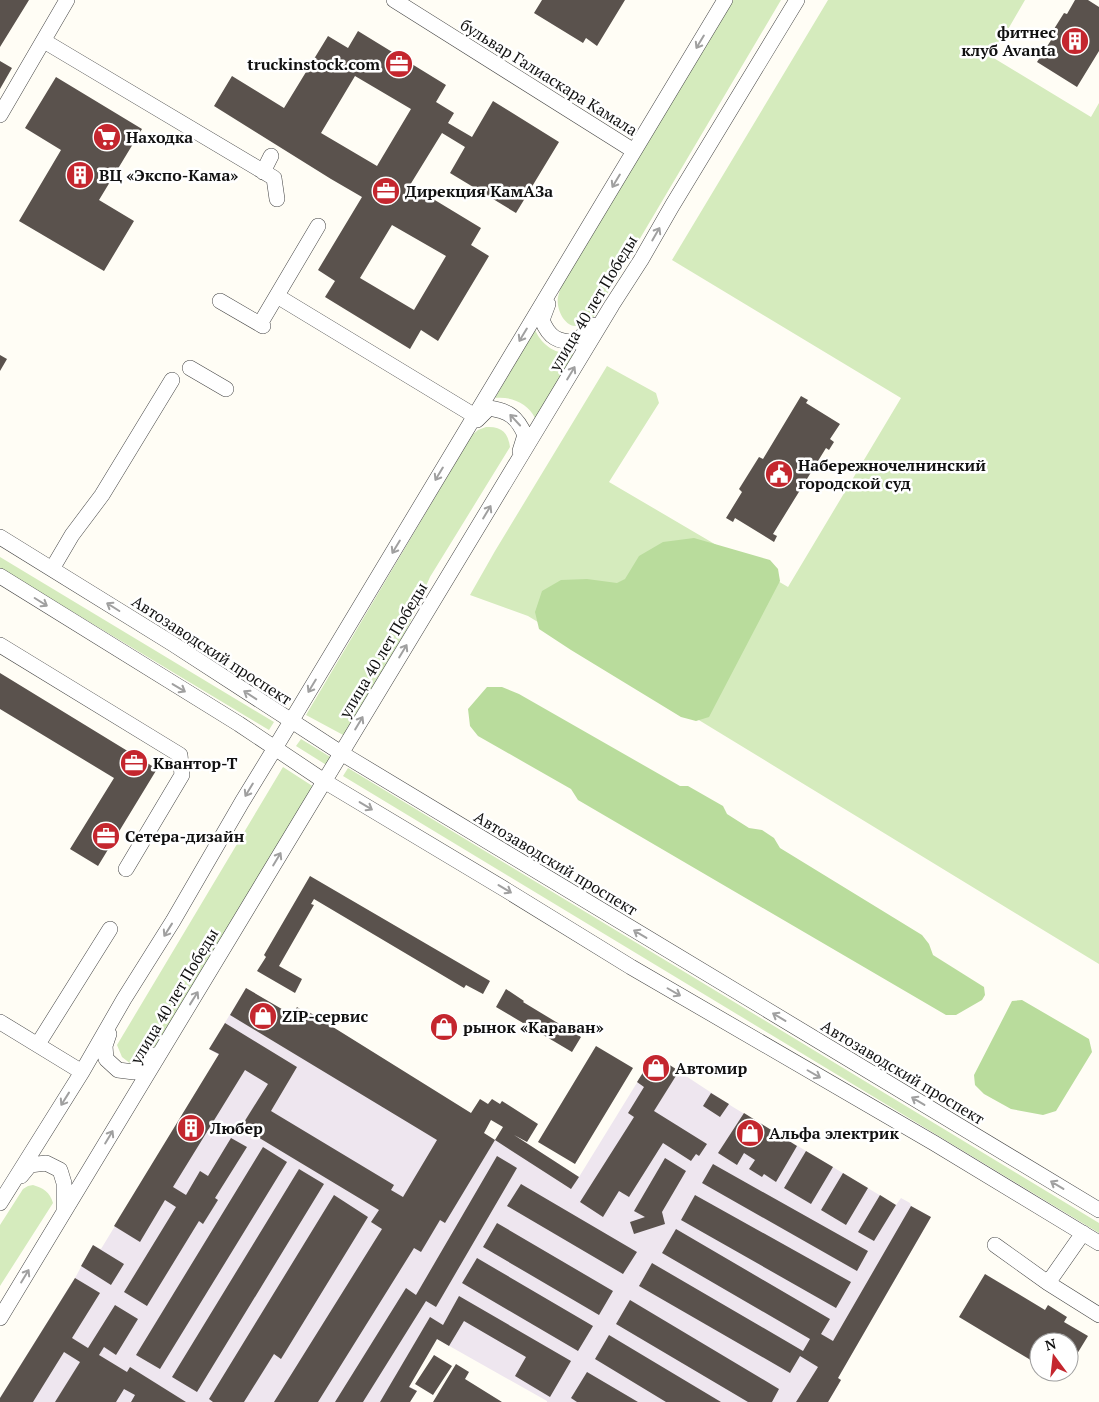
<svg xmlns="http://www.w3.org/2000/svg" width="1099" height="1402" font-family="'PT Serif',serif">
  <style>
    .industrial { fill: #eee6ef }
    .green { fill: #d5ebbd }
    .forest { fill: #b9dc9c }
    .building { fill: #5a524d; fill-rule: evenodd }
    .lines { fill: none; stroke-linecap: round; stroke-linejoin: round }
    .minor-casing { stroke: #444; stroke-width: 16 }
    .minor { stroke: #fff; stroke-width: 15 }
    .oneway { stroke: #a0a0a0 }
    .labels { text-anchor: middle; stroke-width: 5; stroke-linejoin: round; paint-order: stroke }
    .poi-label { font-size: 16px; font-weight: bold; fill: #111; stroke: #fff; text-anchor: start }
    .street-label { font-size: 16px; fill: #111; stroke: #fff }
  </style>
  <rect width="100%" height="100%" fill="#fffdf5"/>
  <path class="industrial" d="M246,988L495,1140L503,1128L579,1177L654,1055L733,1107L896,1205L901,1198L910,1203L911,1206L931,1217L838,1378L841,1380L828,1402H547V1401L437,1339L409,1386L417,1391L410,1402H0V1398L75,1278L93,1245L101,1249L219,1055L209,1049Z"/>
  <path class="green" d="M732,0H781L593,318C588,321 581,327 575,326C563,325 556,307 558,297C561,284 569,269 574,256Z
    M828,0H1025L992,57L1091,117L1099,103V964L528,616L470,595L495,551L607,366L656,393L659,403L609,482L788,587L901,398L672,260Z
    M535,330C543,347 556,354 574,354L535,418C528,403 510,396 495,398Z
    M486,427C501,426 508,432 510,447L430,577L407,629L345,736L306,715L472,435L478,430Z
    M0,557L274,722L269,730L0,568Z
    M301,739L332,758L328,766L296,746Z
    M283,767L314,787L245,898L152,1052L139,1063L131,1064L122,1057L117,1045Z
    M348,768L1099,1223V1233L343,776Z
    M33,1185C43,1188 50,1192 53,1203L0,1286V1225L23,1189L28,1186Z"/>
  <path class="forest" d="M694,538L770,560L778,569L780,581L709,717L696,721L681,717L571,650L539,629L535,612L542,591L561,580L587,579L617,583L625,579L639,556L663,542Z
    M487,687H502L519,694L680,786H688L723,806L727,814L749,828L762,830L774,838L780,848L922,935L929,944L933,955L984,987L985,995L982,1000L956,1015H946L578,800L571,789L478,736L470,726L468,709Z
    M1022,1000L1089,1039L1092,1052L1056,1111L1043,1115L1011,1109L984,1094L975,1085L974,1075L1012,1001Z"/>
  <path class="building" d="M0,0H29L0,47Z
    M542,0H625L597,46L586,38L583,43L534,13Z
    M1075,0H1088L1099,7V51L1077,87L1037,62L1057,31L1054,29L1064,13L1067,14Z
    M358,31L446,85L436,102L454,113L448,123L472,137L493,101L559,142L516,213L450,173L465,147L442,133L410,185L481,228L471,245L489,256L438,341L421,330L410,349L325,297L335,281L318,270L362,197L331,179L214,106L232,76L284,108L328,36L348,48ZM355,76L411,109L377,166L321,133ZM392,225L446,256L414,310L360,278Z
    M0,61L12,68L0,89Z
    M56,77L142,129L99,200L134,221L104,271L19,221L61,150L25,128Z
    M0,355L7,359L0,371Z
    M801,396L808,400L806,403L840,424L830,439L834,442L829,450L826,448L773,534L777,536L774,542L735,518L733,522L726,518L742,492L739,489L759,457L763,459Z
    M0,673L157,769L98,866L70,849L114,778L0,709Z
    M310,876L490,981L483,994L466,985L464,988L314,899L311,904L314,905L279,966L302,979L295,993L257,971L266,957L264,955Z
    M246,988L292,1015L297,1007L303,1011L304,1009L471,1113L480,1099L488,1104L492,1099L500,1104L502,1101L538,1124L527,1142L514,1135L579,1177L571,1189L495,1140L503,1127L491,1120L484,1133L495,1140L445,1223L440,1220L421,1252L414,1248L318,1402H274L382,1229L371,1222L379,1210L241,1127L268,1084L245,1070L173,1187L186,1195L200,1171L208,1176L231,1138L247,1147L215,1198L218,1200L203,1224L199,1221L147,1306L124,1292L176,1207L165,1200L140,1242L114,1226L219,1054L209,1049L225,1023L297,1067L271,1111L394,1185L391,1190L403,1197L437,1140L230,1015Z
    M506,989L524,1001L523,1002L581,1037L572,1052L496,1007Z
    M596,1046L633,1068L575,1164L538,1142Z
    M654,1055L679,1071L654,1111L707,1144L699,1156L696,1154L691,1161L663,1143L629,1197L619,1191L603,1217L580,1202L634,1117L628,1113L644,1087L637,1082Z
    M711,1093L729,1104L720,1117L703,1106Z
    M744,1113L797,1146L776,1182L764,1174L762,1177L749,1169L755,1160L744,1153L737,1165L718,1153Z
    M263,1147L287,1162L160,1369L136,1355Z
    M806,1151L833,1167L811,1204L784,1188Z
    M497,1156L517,1168L436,1307L426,1301L363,1402H335L406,1288L416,1295Z
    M665,1158L686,1171L662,1212L665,1224L634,1234L630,1222L645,1217L634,1211Z
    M713,1164L868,1251L857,1271L702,1183Z
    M299,1169L324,1184L197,1392L172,1377Z
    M843,1173L868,1188L846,1225L821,1210Z
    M521,1184L637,1252L623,1274L507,1206Z
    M334,1195L368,1217L281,1359L274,1354L244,1402H213L209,1399Z
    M695,1195L851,1282L836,1308L681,1220Z
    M880,1195L896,1205L874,1241L858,1232Z
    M911,1206L931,1217L838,1378L841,1380L828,1402H796L818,1367L800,1356L790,1373L639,1286L652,1263L803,1351L810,1339L662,1253L676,1229L830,1319L821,1334L833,1341Z
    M497,1223L613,1291L599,1315L483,1247Z
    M93,1245L124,1264L111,1285L81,1266Z
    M477,1258L593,1326L578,1351L462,1283Z
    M985,1274L1045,1310L1048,1305L1067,1317L1064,1322L1088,1336L1069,1367V1342H1039V1365L959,1317Z
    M75,1278L100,1293L72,1338L88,1348L115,1305L138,1319L116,1355L104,1347L99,1355L127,1372L130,1367L186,1402H131L135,1395L124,1389L116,1402H55L80,1362L64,1352L33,1402H0V1398Z
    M459,1296L571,1361L550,1397L515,1376L526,1357L464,1321L449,1346L437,1339L409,1387L417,1391L410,1402H380L430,1317L443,1325Z
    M630,1300L779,1389L772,1402H748L616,1324Z
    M609,1335L721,1402H666L595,1359Z
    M434,1355L452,1366L433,1395L415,1384Z
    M456,1364L469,1372L465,1379L502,1402H433Z
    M587,1372L638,1402H577L571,1398Z
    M1051,1372H1066L1062,1379Z"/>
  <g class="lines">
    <defs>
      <path id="minor" d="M394,0L634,151
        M44,41L274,178L277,199
        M0,115L67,0
        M263,172L271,156
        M277,296L475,416
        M220,301L263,326
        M548,304L542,320C549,338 558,342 576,342L593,325
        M260,324L318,226
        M190,368L226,389
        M477,420L489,408C509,411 517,417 525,435L520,451
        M0,537L173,644L341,753L1099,1210
        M52,569L72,535L102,495L172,380
        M0,576L239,724L324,781L506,890L631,967L934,1143L1099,1243
        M0,645L180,755L182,775L126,869
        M0,1022L82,1072
        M109,1034L105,1046L106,1059L118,1070L134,1072L154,1055
        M38,1044L110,929
        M21,1176L30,1165L46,1163L60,1170L64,1183V1210
        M0,1203L82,1072L124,999L173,921L242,802L275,748L725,0
        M995,1245L1048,1283L1083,1233
        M1048,1283L1099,1315
        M0,1318L612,305L641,260L672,206L797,0"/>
    </defs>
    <use href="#minor" class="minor-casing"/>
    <use href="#minor" class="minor"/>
  </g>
  <defs><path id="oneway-shaft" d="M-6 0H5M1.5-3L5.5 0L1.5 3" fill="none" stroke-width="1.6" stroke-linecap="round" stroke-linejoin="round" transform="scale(1.25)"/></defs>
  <g class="oneway">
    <use href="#oneway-shaft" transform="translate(700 42) rotate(121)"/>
    <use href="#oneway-shaft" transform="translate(616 181) rotate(121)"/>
    <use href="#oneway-shaft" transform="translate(656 234) rotate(-60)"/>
    <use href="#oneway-shaft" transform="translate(523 335) rotate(121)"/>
    <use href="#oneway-shaft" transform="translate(571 373) rotate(-59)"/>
    <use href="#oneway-shaft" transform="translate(515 420) rotate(-133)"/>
    <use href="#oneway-shaft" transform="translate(439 474) rotate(121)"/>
    <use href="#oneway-shaft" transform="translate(487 512) rotate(-59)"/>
    <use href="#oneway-shaft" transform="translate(396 547) rotate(121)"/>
    <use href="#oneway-shaft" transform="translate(41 602) rotate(32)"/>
    <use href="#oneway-shaft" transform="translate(113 607) rotate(-148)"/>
    <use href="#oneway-shaft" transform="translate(403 651) rotate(-59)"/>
    <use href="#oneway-shaft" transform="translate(312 686) rotate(121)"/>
    <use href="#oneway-shaft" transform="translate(179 688) rotate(31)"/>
    <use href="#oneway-shaft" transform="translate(250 695) rotate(-147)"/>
    <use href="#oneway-shaft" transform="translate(359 723) rotate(-59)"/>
    <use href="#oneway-shaft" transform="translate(249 790) rotate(121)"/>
    <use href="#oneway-shaft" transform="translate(366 806) rotate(31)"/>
    <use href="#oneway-shaft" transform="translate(277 859) rotate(-59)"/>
    <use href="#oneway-shaft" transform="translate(505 889) rotate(31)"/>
    <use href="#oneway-shaft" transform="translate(168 930) rotate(122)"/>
    <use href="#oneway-shaft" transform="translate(640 934) rotate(-149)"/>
    <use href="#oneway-shaft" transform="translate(674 992) rotate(30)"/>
    <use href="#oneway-shaft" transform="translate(194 998) rotate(-58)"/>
    <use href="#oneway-shaft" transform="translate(779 1017) rotate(-149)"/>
    <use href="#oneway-shaft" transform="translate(814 1074) rotate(30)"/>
    <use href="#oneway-shaft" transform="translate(65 1099) rotate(122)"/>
    <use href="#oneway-shaft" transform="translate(918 1101) rotate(-149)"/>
    <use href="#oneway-shaft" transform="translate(109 1137) rotate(-59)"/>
    <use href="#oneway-shaft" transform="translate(1057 1185) rotate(-149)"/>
    <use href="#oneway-shaft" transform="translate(25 1276) rotate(-59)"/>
  </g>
  <defs>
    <symbol id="building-disc" viewBox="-11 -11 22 22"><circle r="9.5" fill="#c4262e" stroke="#fff"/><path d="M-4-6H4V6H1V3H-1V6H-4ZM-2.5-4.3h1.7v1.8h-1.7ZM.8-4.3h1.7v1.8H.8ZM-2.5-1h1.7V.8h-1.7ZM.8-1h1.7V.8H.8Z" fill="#fff"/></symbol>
    <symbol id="office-disc" viewBox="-11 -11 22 22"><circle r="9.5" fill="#c4262e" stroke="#fff"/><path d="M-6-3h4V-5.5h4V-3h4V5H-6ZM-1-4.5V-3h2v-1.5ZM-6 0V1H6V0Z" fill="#fff"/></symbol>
    <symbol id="supermarket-disc" viewBox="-11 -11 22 22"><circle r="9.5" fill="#c4262e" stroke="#fff"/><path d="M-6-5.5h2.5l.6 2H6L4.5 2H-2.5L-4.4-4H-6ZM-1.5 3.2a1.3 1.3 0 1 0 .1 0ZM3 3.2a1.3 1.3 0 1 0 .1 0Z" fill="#fff"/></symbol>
    <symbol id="civic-disc" viewBox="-11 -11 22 22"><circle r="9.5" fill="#c4262e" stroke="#fff"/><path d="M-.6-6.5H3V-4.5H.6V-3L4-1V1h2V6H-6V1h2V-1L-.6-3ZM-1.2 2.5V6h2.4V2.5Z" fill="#fff"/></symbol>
    <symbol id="shop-disc" viewBox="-11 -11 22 22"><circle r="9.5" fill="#c4262e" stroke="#fff"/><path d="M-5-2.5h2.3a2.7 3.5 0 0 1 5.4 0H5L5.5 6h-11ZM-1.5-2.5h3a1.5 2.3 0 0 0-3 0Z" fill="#fff"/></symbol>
  </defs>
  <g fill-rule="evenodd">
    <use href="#building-disc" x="1059" y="25" width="32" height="32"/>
    <use href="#office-disc" x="383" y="48" width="32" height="32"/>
    <use href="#supermarket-disc" x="91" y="121" width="32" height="32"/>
    <use href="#building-disc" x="64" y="159" width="32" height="32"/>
    <use href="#office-disc" x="370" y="175" width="32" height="32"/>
    <use href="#civic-disc" x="763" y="458" width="32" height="32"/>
    <use href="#office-disc" x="118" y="747" width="32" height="32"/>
    <use href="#office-disc" x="90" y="820" width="32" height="32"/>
    <use href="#shop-disc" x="247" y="1000" width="32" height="32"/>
    <use href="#shop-disc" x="428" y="1011" width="32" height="32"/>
    <use href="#shop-disc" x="640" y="1052" width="32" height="32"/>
    <use href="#building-disc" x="175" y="1112" width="32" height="32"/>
    <use href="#shop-disc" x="734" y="1117" width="32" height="32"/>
  </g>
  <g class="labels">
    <g class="poi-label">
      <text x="1056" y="38" text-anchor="end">фитнес<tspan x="1056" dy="18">клуб Avanta</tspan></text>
      <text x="380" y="70" text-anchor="end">truckinstock.com</text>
      <text x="126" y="143">Находка</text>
      <text x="99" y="181">ВЦ «Экспо-Кама»</text>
      <text x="405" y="197">Дирекция КамАЗа</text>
      <text x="798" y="471">Набережночелнинский<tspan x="798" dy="18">городской суд</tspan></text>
      <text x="153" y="769">Квантор-Т</text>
      <text x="125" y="842">Сетера-дизайн</text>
      <text x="282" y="1022">ZIP-сервис</text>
      <text x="463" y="1033">рынок «Караван»</text>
      <text x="675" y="1074">Автомир</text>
      <text x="210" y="1134">Любер</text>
      <text x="769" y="1139">Альфа электрик</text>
    </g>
    <g class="street-label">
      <text transform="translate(549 77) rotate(32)" y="6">бульвар Галиаскара Камала</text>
      <text transform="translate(593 303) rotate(-59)" y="6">улица 40 лет Победы</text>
      <text transform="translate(212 650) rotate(33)" y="6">Автозаводский проспект</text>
      <text transform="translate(383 650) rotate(-59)" y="6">улица 40 лет Победы</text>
      <text transform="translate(556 863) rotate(31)" y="6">Автозаводский проспект</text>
      <text transform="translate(174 996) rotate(-59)" y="6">улица 40 лет Победы</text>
      <text transform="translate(903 1072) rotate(31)" y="6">Автозаводский проспект</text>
    </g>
  </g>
  <g transform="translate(1054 1357) rotate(345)"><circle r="24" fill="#ffffff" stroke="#a0a0a0"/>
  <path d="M0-4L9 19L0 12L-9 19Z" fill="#c4262e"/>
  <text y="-8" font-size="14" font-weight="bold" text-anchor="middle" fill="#111111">N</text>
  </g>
</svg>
